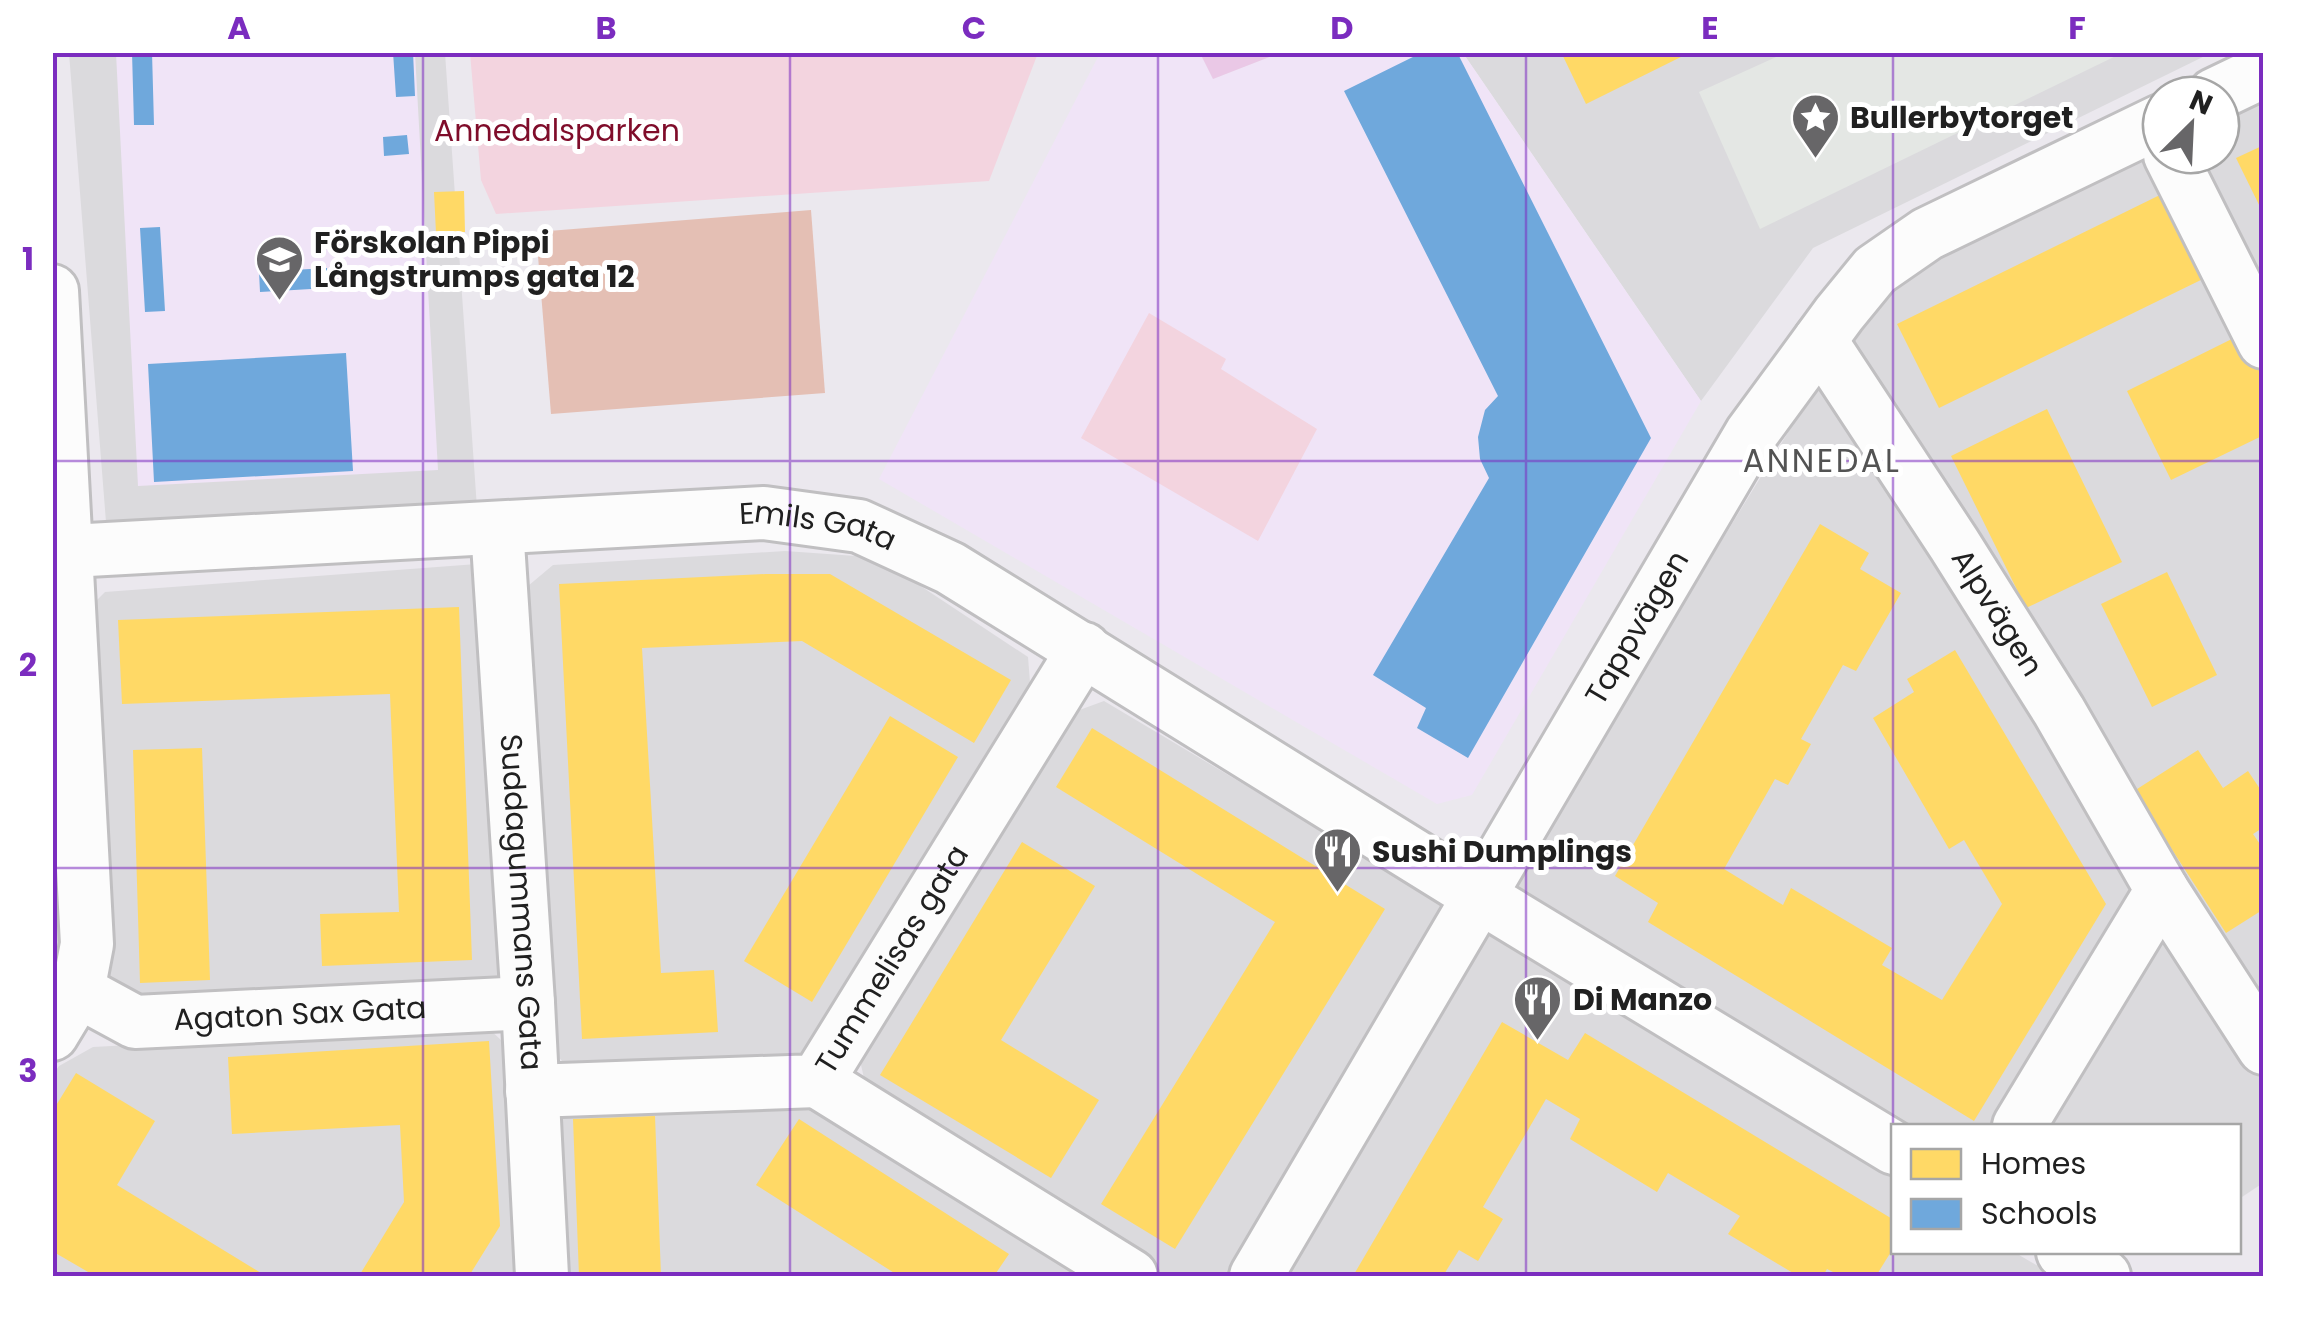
<svg xmlns="http://www.w3.org/2000/svg" width="2316" height="1329" font-family="Poppins,sans-serif">
  <style>
    .residential { fill: #dbdadd }
    .education { fill: #f0e4f7 }
    .grass { fill: #eac8e6 }
    .park { fill: #f3d4df }
    .pitch { fill: #e4bfb4 }
    .plaza { fill: #e4e7e4 }
    .homes { fill: #ffd966 }
    .schools { fill: #6fa8dc }
    .lines { fill: none; stroke-linecap: round; stroke-linejoin: round }
    .minor-casing { stroke: #c0bfc1; stroke-width: 58 }
    .minor { stroke: #fcfcfc; stroke-width: 52 }
    .grid { fill: none; stroke: #7b2cbf; stroke-width: 2.5; stroke-opacity: 0.55 }
    .labels { text-anchor: middle; stroke-width: 10; stroke-linejoin: round; paint-order: stroke }
    .poi-label { font-size: 30px; font-weight: bold; fill: #202020; stroke: #fff; text-anchor: start }
    .park-label { font-size: 30px; fill: #7f0c2a; stroke: #fff }
    .street-label { font-size: 30px; fill: #202020; stroke: #fff }
    .neighbourhood-label { font-size: 32px; letter-spacing: 2.5px; fill: #535353; stroke: #fff }
    .neatline { fill: none; stroke: #7b2cbf; stroke-width: 4 }
    .grid-label { font-size: 32px; text-anchor: middle; font-weight: bold; fill: #7b2cbf }
  </style>
  <rect width="100%" height="100%" fill="#ebe8ee"/>
  <path class="residential" d="M69,53H445L477,508L106,522Z
    M1463,53H2211L1813,248L1701,401Z
    M2263,91V1183L2239,1199L2238,1126H1894L1503,897L1854,325L1887,278L2161,140V155H2221V111Z
    M785,551L856,556L910,579L1028,657L1031,695L824,1044L788,1061L573,1073L552,1050L528,586L553,565Z
    M477,564L511,967L495,981L125,1013L106,995L88,609L105,592Z
    M52,629L66,962L52,1023Z
    M1104,701L1450,907L1236,1276H1158L866,1087L859,1056L1074,712Z
    M1481,925L1893,1178L1894,1252H2014L2055,1276H1278Z
    M486,1026L516,1054L520,1276H53L52,1076L59,1066L93,1047Z
    M797,1100L1087,1276H561L556,1116Z"/>
  <path class="education" d="M116,53H415L438,470L138,486Z
    M1100,53H1200L1213,79L1280,53H1463L1701,401L1472,795L1437,804L879,479Z"/>
  <path class="grass" d="M1200,53H1280L1213,79Z"/>
  <path class="park" d="M470,53V52L1038,53L989,181L496,214L481,180Z
    M1149,313L1226,359L1221,369L1317,429L1258,541L1081,438Z"/>
  <path class="pitch" d="M811,210L825,393L551,414L536,232Z"/>
  <path class="plaza" d="M1787,52H2122V53L1760,229L1699,92Z"/>
  <path class="homes" d="M1561,52H1691L1586,104Z
    M2264,145V215L2236,158Z
    M464,191L465,232L436,233L434,192Z
    M2166,192L2207,277L1939,408L1897,324Z
    M2254,328L2264,348V435L2171,480L2127,391Z
    M2047,409L2122,562L2026,608L1951,456Z
    M1820,524L1869,553L1860,569L1901,593L1856,671L1843,665L1801,739L1811,744L1788,785L1775,779L1724,869L1783,905L1791,888L1892,948L1882,965L1942,1000L2002,904L1964,840L1949,849L1873,718L1914,692L1907,679L1955,650L2106,904L1974,1121L1648,922L1658,903L1615,876Z
    M2167,572L2217,675L2152,707L2101,604Z
    M766,574H830L1011,680L974,743L802,641L642,648L661,973L714,970L718,1032L582,1039L559,584Z
    M459,607L472,960L322,966L320,914L399,912L390,694L122,704L118,620Z
    M890,716L958,757L812,1002L744,961Z
    M1092,728L1385,909L1175,1249L1101,1204L1275,922L1056,787Z
    M202,748L210,980L140,983L133,750Z
    M2198,750L2223,788L2248,771L2264,795V827L2253,834L2264,850V909L2226,933L2134,791Z
    M1022,842L1095,886L1001,1040L1099,1100L1051,1178L880,1075Z
    M1502,1022L1568,1060L1585,1033L1894,1220V1247L1876,1276H1841L1827,1269L1823,1276H1798L1728,1234L1740,1216L1668,1173L1657,1192L1570,1139L1580,1119L1546,1099L1483,1207L1503,1219L1478,1261L1459,1250L1443,1276H1353Z
    M489,1041L500,1226L469,1276H359L404,1202L400,1125L232,1134L228,1057Z
    M76,1073L155,1121L117,1185L266,1276H95L52,1251V1112Z
    M655,1116L661,1276H579L573,1119Z
    M799,1119L1009,1254L994,1276H899L756,1185Z"/>
  <path class="schools" d="M132,52H152L154,125H134Z
    M393,52H413L415,96L396,97Z
    M1423,52H1457L1651,438L1468,758L1417,728L1426,708L1373,675L1489,478L1480,459L1478,437L1485,410L1498,396L1344,91Z
    M407,135L409,154L384,156L383,137Z
    M160,227L165,311L145,312L140,228Z
    M327,268L328,288L260,292L259,272Z
    M346,353L353,471L154,482L148,364Z"/>
  <g class="lines">
    <defs>
      <g id="minor">
        <path d="M2214,95L2264,71"/>
        <path d="M2170,155L2264,342"/>
        <path d="M52,291L87,944L78,991L52,1034"/>
        <path id="s1" d="M1820,340L1954,544L2059,711L2162,890L2019,1126"/>
        <path id="s2" d="M497,528L528,1003L542,1276"/>
        <path id="s3" d="M52,552L764,513L859,526L950,568L1479,896L1894,1148"/>
        <path d="M2162,890L2264,1048"/>
        <path id="s4" d="M78,991L135,1022L528,1003"/>
        <path d="M817,1081L1131,1276"/>
        <path id="s5" d="M532,1091L817,1081L1084,649"/>
        <path d="M2063,1252L2104,1276"/>
        <path id="s6" d="M1256,1276L1751,434L1839,314L1875,270L1927,234L2161,121"/>
      </g>
    </defs>
    <use href="#minor" class="minor-casing"/>
    <use href="#minor" class="minor"/>
  </g>
  <path class="grid" d="M423,52V1276M790,52V1276M1158,52V1276M1526,52V1276M1893,52V1276M52,461H2264M52,868H2264"/>
  <defs>
    <symbol id="sight-pin" viewBox="-11 -11 22 30"><path d="M0 17L-7.5 6A9.5 9.5 0 1 1 7.5 6Z" fill="#676668" stroke="#fff"/><path d="M0-6L1.8-2.2L6-1.7L2.9 1.2L3.7 5.4L0 3.3L-3.7 5.4L-2.9 1.2L-6-1.7L-1.8-2.2Z" fill="#fff"/></symbol>
    <symbol id="school-pin" viewBox="-11 -11 22 30"><path d="M0 17L-7.5 6A9.5 9.5 0 1 1 7.5 6Z" fill="#676668" stroke="#fff"/><path d="M0-5L7-2L0 1L-7-2ZM-4 1L0 2.5L4 1V4Q0 6-4 4Z" fill="#fff"/></symbol>
    <symbol id="restaurant-pin" viewBox="-11 -11 22 30"><path d="M0 17L-7.5 6A9.5 9.5 0 1 1 7.5 6Z" fill="#676668" stroke="#fff"/><path d="M-5-6h1v4h1v-4h1v4h1v-4h1v5L-1.5 .5V6h-2V.5L-5-1ZM5-6V6H3V1.5H1.5Q1.5-4 5-6Z" fill="#fff"/></symbol>
  </defs>
  <g fill-rule="evenodd">
    <use href="#sight-pin" x="1788" y="90" width="55" height="75"/>
    <use href="#school-pin" x="252" y="232" width="55" height="75"/>
    <use href="#restaurant-pin" x="1310" y="824" width="55" height="75"/>
    <use href="#restaurant-pin" x="1510" y="972" width="55" height="75"/>
  </g>
  <g class="labels">
    <g class="poi-label">
      <text x="1850" y="128">Bullerbytorget</text>
      <text x="314" y="253">Förskolan Pippi<tspan x="314" dy="34">Långstrumps gata 12</tspan></text>
      <text x="1372" y="862">Sushi Dumplings</text>
      <text x="1573" y="1010">Di Manzo</text>
    </g>
    <g class="park-label">
      <text x="557" y="141">Annedalsparken</text>
    </g>
    <g class="street-label">
      <text dy="10" stroke="none"><textPath href="#s3" startOffset="768">Emils Gata</textPath></text>
      <text dy="10" stroke="none"><textPath href="#s1" startOffset="325">Alpvägen</textPath></text>
      <text dy="10" stroke="none"><textPath href="#s6" startOffset="752">Tappvägen</textPath></text>
      <text dy="10" stroke="none"><textPath href="#s2" startOffset="375">Suddagummans Gata</textPath></text>
      <text dy="10" stroke="none"><textPath href="#s5" startOffset="428">Tummelisas gata</textPath></text>
      <text dy="10" stroke="none"><textPath href="#s4" startOffset="230">Agaton Sax Gata</textPath></text>
    </g>
    <g class="neighbourhood-label">
      <text x="1822" y="472">ANNEDAL</text>
    </g>
  </g>
  <rect width="2316" height="1329" fill="none" stroke="#ffffff" stroke-width="110"/>
  <rect x="1891" y="1124" width="350" height="130" fill="#ffffff" stroke="#a6a6a6" stroke-width="2.5"/>
  <rect x="1911" y="1149" width="50" height="30" fill="#ffd966" stroke="#a6a6a6" stroke-width="2.5"/>
  <text x="1981" y="1174" font-size="30" fill="#202020">Homes</text>
  <rect x="1911" y="1199" width="50" height="30" fill="#6fa8dc" stroke="#a6a6a6" stroke-width="2.5"/>
  <text x="1981" y="1224" font-size="30" fill="#202020">Schools</text>
  <g transform="translate(2191 125) rotate(24)"><circle r="48" fill="#ffffff" stroke="#a6a6a6" stroke-width="2.5"/>
  <path d="M0-8L18 38L0 25L-18 38Z" fill="#676668"/>
  <text y="-15" font-size="28" font-weight="bold" text-anchor="middle" fill="#202020">N</text>
  </g>
  <rect x="55" y="55" width="2206" height="1219" class="neatline"/>
  <g class="grid-label">
    <text x="239" y="39">A</text>
    <text x="606" y="39">B</text>
    <text x="974" y="39">C</text>
    <text x="1342" y="39">D</text>
    <text x="1710" y="39">E</text>
    <text x="2077" y="39">F</text>
    <text x="28" y="270">1</text>
    <text x="28" y="676">2</text>
    <text x="28" y="1082">3</text>
  </g>
</svg>
